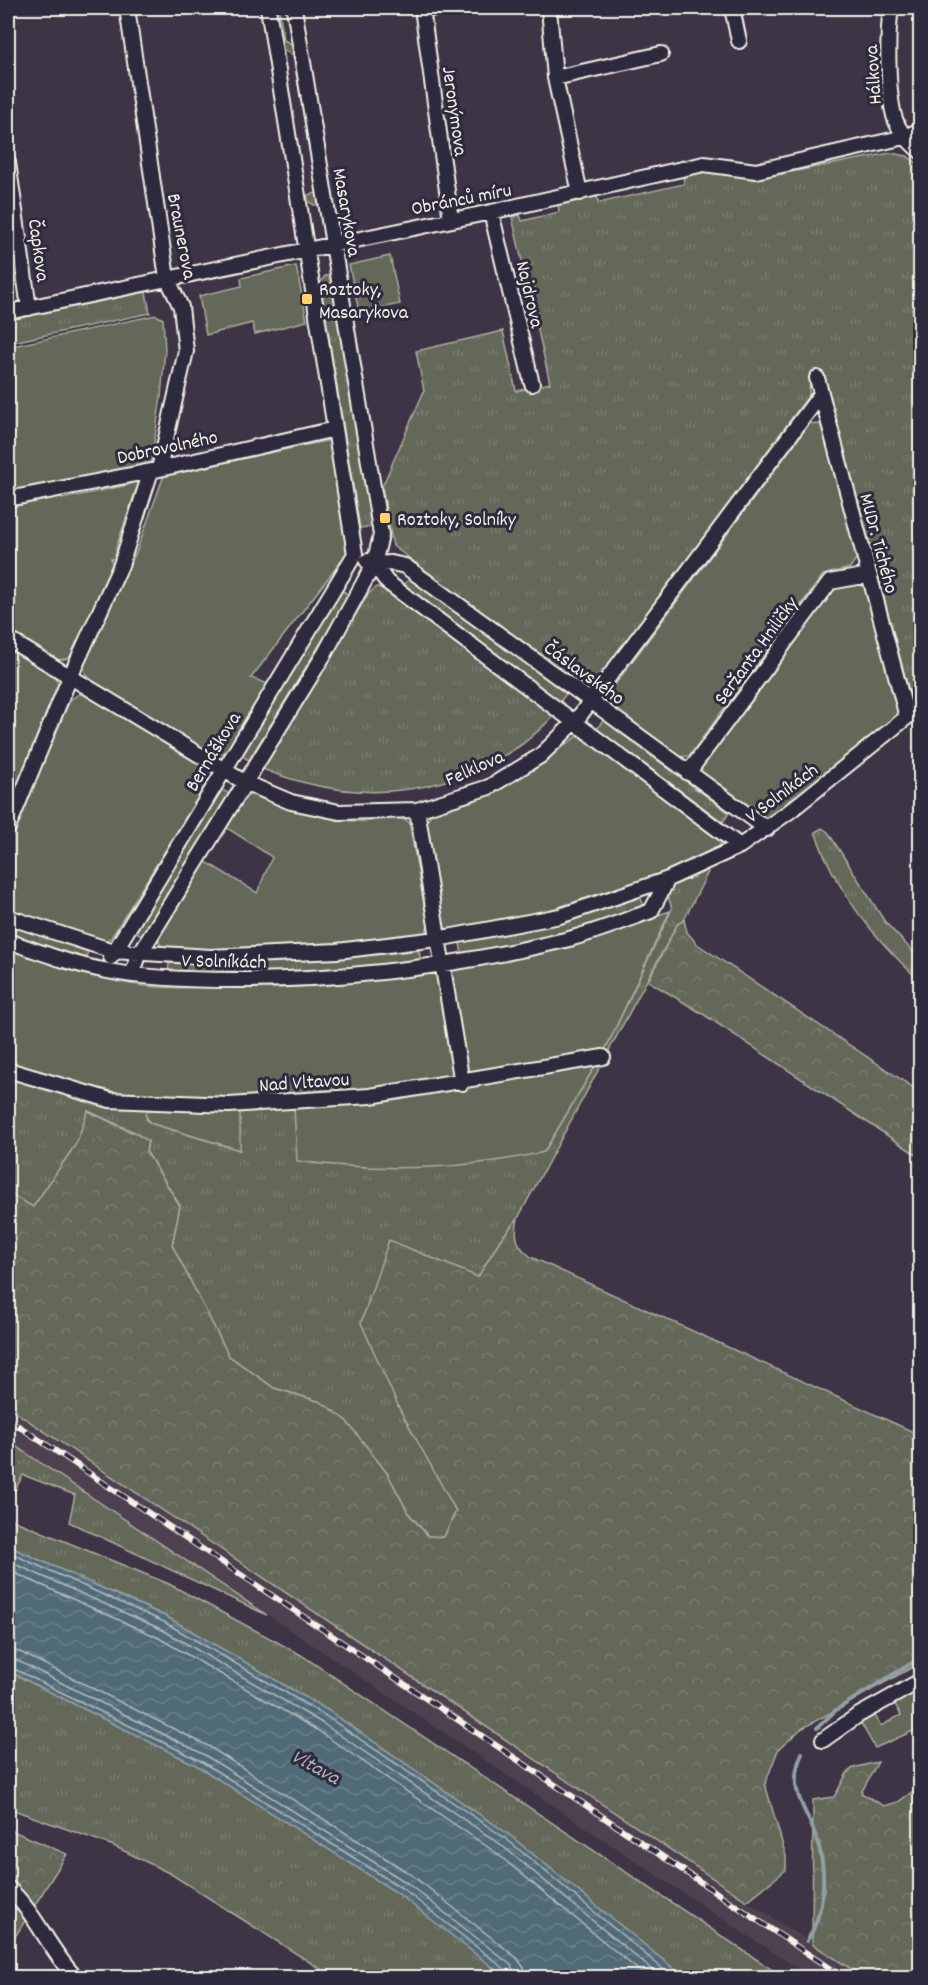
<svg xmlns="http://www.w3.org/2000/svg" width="928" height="1985" font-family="Dekko,sans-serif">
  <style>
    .built { fill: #4e404f }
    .grass { fill: url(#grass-tufts); stroke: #acaca0; stroke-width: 1.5 }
    .forest { fill: url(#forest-crowns); stroke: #acaca0; stroke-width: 1.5 }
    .green { fill: #636759; stroke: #acaca0; stroke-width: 1.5 }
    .water { fill: url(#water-waves); stroke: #92a0a5; stroke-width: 1.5 }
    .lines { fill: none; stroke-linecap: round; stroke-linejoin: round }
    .shore { stroke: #b3bbbb; stroke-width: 1.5 }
    .stream { stroke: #92a0a5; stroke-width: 4 }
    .minor-casing { stroke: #f4f1e8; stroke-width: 18 }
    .minor { stroke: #2f2a3d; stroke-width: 14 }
    .rail-casing { stroke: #f4f1e8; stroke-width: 6 }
    .rail { stroke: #2f2a3d; stroke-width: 4; stroke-dasharray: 11; stroke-linecap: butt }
    .poi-dot { fill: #ffd166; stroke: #2f2a3d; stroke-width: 2 }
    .labels { text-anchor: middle; stroke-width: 6; stroke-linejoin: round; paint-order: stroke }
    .street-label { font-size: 20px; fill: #f4f1e8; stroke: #2f2a3d }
    .poi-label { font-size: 20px; fill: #f4f1e8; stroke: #2f2a3d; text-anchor: start }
    .water-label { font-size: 21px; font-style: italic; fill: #abb4b6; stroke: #2f2a3d }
  </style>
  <defs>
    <pattern id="grass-tufts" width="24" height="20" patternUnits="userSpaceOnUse" patternTransform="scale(1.5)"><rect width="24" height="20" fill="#636759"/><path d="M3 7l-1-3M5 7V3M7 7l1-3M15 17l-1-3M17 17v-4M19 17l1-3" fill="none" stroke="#7a7d71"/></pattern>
    <pattern id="forest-crowns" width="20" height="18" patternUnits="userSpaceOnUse" patternTransform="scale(1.5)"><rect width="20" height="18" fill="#636759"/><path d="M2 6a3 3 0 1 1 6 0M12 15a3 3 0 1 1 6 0" fill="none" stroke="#7a7d71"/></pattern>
    <pattern id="water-waves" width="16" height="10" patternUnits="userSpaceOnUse" patternTransform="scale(1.5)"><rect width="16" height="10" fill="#516a78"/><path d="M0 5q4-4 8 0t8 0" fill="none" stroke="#6b808b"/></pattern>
  </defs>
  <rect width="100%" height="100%" fill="#3d3445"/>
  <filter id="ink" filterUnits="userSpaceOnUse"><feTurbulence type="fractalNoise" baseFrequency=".0167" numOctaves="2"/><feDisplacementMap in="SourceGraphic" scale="12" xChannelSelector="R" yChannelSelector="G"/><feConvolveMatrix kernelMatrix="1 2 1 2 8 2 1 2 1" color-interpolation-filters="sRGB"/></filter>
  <g filter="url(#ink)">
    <path class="built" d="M8,1407L747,1901L864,1977H811L731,1925L8,1441Z"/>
    <path class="grass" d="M272,8H279L284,40L298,48L321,204L314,205L309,202L307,195L317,193L293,55L280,48Z
      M890,153L907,156L920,165V724L916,717L823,372L810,375L809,395L593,686L580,685L393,546L382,487L424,391L416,351L503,331L516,391L550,383L512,217L520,215L522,221L559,212L558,203L596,195L599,203L684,184L683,175L705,171L760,178Z
      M330,275L334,277L377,526L360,528L320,283L325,276Z
      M145,287L150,313L8,343V317Z
      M410,577L566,694L560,702L404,585Z
      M377,587L387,590L556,714C544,725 532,738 518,747C436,800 349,804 260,768L369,593Z
      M341,590L350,595L249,760L240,755Z
      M603,720L729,813L723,822L597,729Z
      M220,788L229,794L143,936L133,930Z
      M822,828L828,832L885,922L920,959V981C874,938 836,892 815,832Z
      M706,871L708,872L684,920L677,925L518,1218L500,1240L478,1278L389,1241L432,1466L456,1511L444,1537L428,1536L409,1514L387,1473L321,1402L274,1388L229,1356L172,1245L180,1206L146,1151L148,1141L134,1132L88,1111L76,1144L33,1207L8,1193V1079L19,1078L153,1109L146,1119L150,1123L239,1150V1111L294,1107L298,1161C381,1172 461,1167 544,1152L607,1046L672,909L667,892L669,887Z
      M640,896L644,906L563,933L462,954L460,943L558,922Z
      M8,924L88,952L85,962L8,936Z
      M419,950L421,962C335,971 254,977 168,974L169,963C255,965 334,960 419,950Z
      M8,1441L267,1615L69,1522L75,1495L23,1475L8,1503Z
      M8,1518L169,1584L301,1655L783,1977H684L508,1834L329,1711L167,1617L8,1546Z
      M8,1671L196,1765L399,1894L505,1977H333L171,1874L114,1846L8,1808Z"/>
    <path class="forest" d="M684,920L687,932L697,944L920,1092V1157L703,1014L648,981L677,925Z
      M88,1111L131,1132H134L148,1141L146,1151L180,1206L172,1245L229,1356L274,1388L321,1402L345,1419L387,1473L409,1514L428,1536L444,1537L456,1511L400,1410L361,1323L389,1240L478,1277L500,1240L518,1218C514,1237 516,1245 531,1257L920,1435V1663L801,1729L778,1750L765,1784L786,1856V1870L747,1901L8,1407V1193L33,1207L76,1144Z
      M878,1762L861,1793L884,1806L898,1802L920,1786V1977H864L812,1944L813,1800L834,1797C852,1767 841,1770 878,1762Z
      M8,1829L67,1854L8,1948Z"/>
    <path class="green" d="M390,256L400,304L359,312L349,265Z
      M296,266L307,321L255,334L252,323L206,335L199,296L242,286L241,278Z
      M156,315L163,319L165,350L161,397L151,463L8,493V347Z
      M810,423L821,425L857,557L850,568L823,575L689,756L679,757L609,705L608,694Z
      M331,440L349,551L251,678L268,684L227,751L220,755L210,754L90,680L85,673L84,665L137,550L164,475Z
      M135,480L140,489L136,490L116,548L118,558L111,559L112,564L71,658L58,660L8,629V508L59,495L62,499L128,485Z
      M854,581L865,585L898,708L894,721L769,818L762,817L702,775L701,765L831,588Z
      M8,647L55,677L58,684L8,807Z
      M79,694L90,696L205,768L208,774L207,783L111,938L102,942L8,908V839L70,700Z
      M579,735L587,737L715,832L721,842L717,851L646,879L546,911L456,931L445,928L441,922L426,822L432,813L473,801L508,785Z
      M251,795C288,808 330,823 369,821C383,820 398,814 409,822L428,925L426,932L420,936C336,949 249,951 164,949L159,943L158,932L203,860L257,893L272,857L224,826L242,798Z
      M670,911L607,1046L544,1152C463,1170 380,1172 297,1161L294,1107L240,1111V1150L150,1123L145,1114L151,1109L132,1107L115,1092L42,1075L8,1063V949C46,963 84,976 125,983C154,989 186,987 216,988C375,992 520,962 670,911Z
      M920,1683V1728L875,1748L858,1718L872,1710L881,1726L901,1715L892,1699Z"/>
    <path class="water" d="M8,1546L167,1617L329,1711L508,1834L684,1977H505L399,1894L196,1765L8,1671Z"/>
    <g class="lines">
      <path class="shore" d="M8,1552L164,1622L326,1716L505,1838L674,1978
        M8,1561L161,1629L322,1723L500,1844L662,1978
        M8,1570L157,1637L317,1730L495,1852L648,1978
        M8,1650L20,1652L208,1746L412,1875L517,1958L524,1968L525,1978
        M8,1659L16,1660L203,1754L407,1883L511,1965L516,1978
        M8,1666L199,1760L403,1889L506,1970L508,1978"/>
      <path class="stream" d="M817,1728L836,1710L920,1658
        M802,1753C786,1791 805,1805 816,1837C828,1870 825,1912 807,1941"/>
      <defs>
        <path id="minor" d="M127,8L167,278L181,307L186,351L159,469
          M268,8L355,554
          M422,8L451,220
          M549,8L555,78L580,193
          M732,8L739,41
          M891,8C887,34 887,93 895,119C900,133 910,142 920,151
          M422,9L441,8
          M555,78L661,54
          M8,162L29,308
          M491,212L532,384
          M8,312L491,212L704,164L756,171L905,137L920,130
          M8,499L151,471L335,429
          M367,561L374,564L387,582L740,846
          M374,564L391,563L405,566L767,829
          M8,639L244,782L291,802L339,812L417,810L489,787L540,756L575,722L821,394
          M688,773L830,582L869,575
          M417,810L462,1083
          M8,828L70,677L121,565L151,471
          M8,917L113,951L210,957L337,951L437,939L560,916L668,879L740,846L790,811L907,717L817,378
          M8,941C40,952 74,965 108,971C149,979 193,980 235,980C346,980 457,966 565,940C594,933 623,921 651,911L668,879
          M111,957L355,554
          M132,975L139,955L325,653L374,564L381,535L294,8
          M8,1070L110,1100L229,1105L370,1096L603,1057
          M823,1740L857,1716L920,1681
          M8,1888C36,1913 49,1950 76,1978"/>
      </defs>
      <use href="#minor" class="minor-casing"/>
      <use href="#minor" class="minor"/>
      <defs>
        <path id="rail" d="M8,1419L844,1978"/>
      </defs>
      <use href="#rail" class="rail-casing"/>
      <use href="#rail" class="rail"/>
    </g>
  </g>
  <g class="poi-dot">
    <rect x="301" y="293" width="12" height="12" rx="3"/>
    <rect x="379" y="512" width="12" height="12" rx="3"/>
  </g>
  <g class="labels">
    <g class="street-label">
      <text transform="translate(872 75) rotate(-94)" y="7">Hálkova</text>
      <text transform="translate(456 111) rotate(82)" y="7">Jeronýmova</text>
      <text transform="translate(461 198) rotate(-11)" y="7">Obránců míru</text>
      <text transform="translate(348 212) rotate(80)" y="7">Masarykova</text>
      <text transform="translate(183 236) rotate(79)" y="7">Braunerova</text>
      <text transform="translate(40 250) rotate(82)" y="7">Čapkova</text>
      <text transform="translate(531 294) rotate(77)" y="7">Najdrova</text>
      <text transform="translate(167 446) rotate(-12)" y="7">Dobrovolného</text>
      <text transform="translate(880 543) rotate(75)" y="7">MUDr. Tichého</text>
      <text transform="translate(755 650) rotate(-54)" y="7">Seržanta Hniličky</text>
      <text transform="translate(585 672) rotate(36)" y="7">Čáslavského</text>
      <text transform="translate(212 751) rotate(-59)" y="7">Bernáškova</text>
      <text transform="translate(474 767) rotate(-24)" y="7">Felklova</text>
      <text transform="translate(781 792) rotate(-37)" y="7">V Solníkách</text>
      <text transform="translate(224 960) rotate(1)" y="7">V Solníkách</text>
      <text transform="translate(304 1081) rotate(-4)" y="7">Nad Vltavou</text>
    </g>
    <g class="poi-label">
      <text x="319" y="295">Roztoky,<tspan x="319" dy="23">Masarykova</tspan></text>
      <text x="397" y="525">Roztoky, Solníky</text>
    </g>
    <g class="water-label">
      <text transform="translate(316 1766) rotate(29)" y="7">Vltava</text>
    </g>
  </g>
  <rect width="928" height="1985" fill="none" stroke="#2f2a3d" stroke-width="30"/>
  <rect x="15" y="15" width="898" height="1955" fill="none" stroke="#f4f1e8" stroke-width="2" filter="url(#ink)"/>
</svg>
